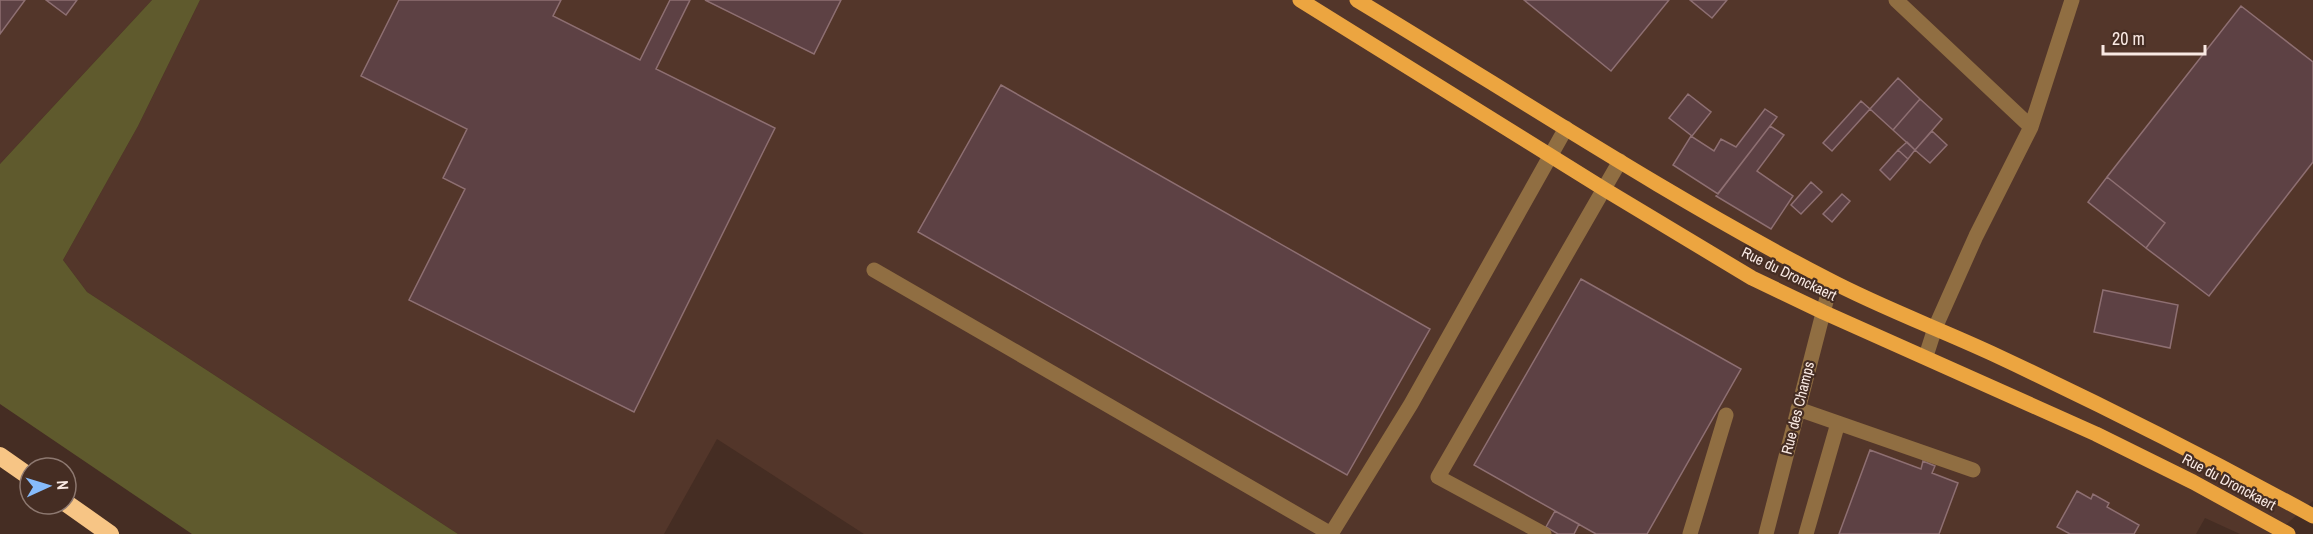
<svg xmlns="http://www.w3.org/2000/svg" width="2313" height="534" font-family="'Archivo Narrow',sans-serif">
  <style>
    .built { fill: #53362a }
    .green { fill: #5f5a2d }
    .building { fill: #5d4144; stroke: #8e6f72; stroke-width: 1.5 }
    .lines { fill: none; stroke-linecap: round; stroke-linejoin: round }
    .minor { stroke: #906e42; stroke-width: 15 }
    .major { stroke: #eca540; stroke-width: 15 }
    .highway { stroke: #f7c585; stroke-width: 18 }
    .labels { text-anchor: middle; stroke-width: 4.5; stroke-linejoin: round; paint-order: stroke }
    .street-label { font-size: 15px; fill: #f9e9e3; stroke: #452d23 }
  </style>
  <rect width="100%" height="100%" fill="#452d23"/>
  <path class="built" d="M0,0H152L0,164Z
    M200,0H2313V501L2275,534H2240L2205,518L2196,534H864L717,439L664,534H458L87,292L63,260L138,126Z"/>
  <path class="green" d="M152,0H200L138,126L63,260L87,292L458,534H192L0,404V164Z"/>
  <path class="building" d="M0,0H25L0,34Z
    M46,0H77L66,15Z
    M399,0H561L553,16L640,60L670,0H690L656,69L775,128L634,412L409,300L465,189L443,178L467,129L361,76Z
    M705,0H841L814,54Z
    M1524,0H1669L1611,71Z
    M1690,0H1727L1712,18Z
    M2241,6L2313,62V162L2209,296L2146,248L2165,223L2107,177Z
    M1898,78L1920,99L1893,130L1870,109Z
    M1001,85L1430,329L1347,475L918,232Z
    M1688,94L1711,112L1692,136L1669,118Z
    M1920,99L1942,119L1915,150L1893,130Z
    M1861,101L1870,109L1832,151L1823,143Z
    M1765,109L1777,117L1718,194L1673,165L1691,136L1714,151L1721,139L1736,147Z
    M1770,126L1784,135L1757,171L1793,196L1771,229L1716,196Z
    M1932,131L1947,145L1930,163L1915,150Z
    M1907,142L1915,150L1908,159L1898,150Z
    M1898,150L1908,159L1890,180L1880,170Z
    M2107,177L2165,223L2146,248L2088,202Z
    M1811,182L1822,192L1801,214L1791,205Z
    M1842,194L1850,201L1832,222L1823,214Z
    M1581,279L1741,369L1647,534H1596L1474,465Z
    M2103,290L2178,305L2170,348L2094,332Z
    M1870,450L1921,469L1923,461L1935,466L1932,473L1958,483L1939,534H1839Z
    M2077,491L2091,499L2093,494L2109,503L2107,507L2139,525L2134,534H2070L2057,527Z
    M1555,511L1579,524L1574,534H1558L1546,527Z"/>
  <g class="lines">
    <path class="minor" d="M1896,0L2031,127
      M874,270L1331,534
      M1926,356L1935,328L1976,236L2031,127L2072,0
      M1798,409L1973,470
      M1331,534L1411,404L1566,128
      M1544,534L1438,477L1620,161
      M1690,534L1726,415
      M1766,534L1831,282
      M1806,534L1838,423"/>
    <path class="major" d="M1300,0L1604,189L1752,278L1823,312L2096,434L2193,482L2288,534
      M1357,0C1513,94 1665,195 1827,279C1880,307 1937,328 1991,353C2100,404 2207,458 2313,516"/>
    <path class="highway" d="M0,456L30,477
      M66,503L110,534"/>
  </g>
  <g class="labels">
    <g class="street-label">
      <text transform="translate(1789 274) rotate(26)" y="5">Rue du Dronckaert</text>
      <text transform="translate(1798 408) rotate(-76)" y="5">Rue des Champs</text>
      <text transform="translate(2229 482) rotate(28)" y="5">Rue du Dronckaert</text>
    </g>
  </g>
  <g transform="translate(48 486) rotate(86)"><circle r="28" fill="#452d23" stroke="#8d7870" stroke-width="1.5"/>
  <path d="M0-4.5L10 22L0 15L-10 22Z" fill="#86bbfb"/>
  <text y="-9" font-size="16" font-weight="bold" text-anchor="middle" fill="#f9e9e3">N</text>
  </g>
  <path d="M2103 45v9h102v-9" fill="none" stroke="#f9e9e3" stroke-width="3"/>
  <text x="2112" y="45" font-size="18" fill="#f9e9e3" stroke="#452d23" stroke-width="4.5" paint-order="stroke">20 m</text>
</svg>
